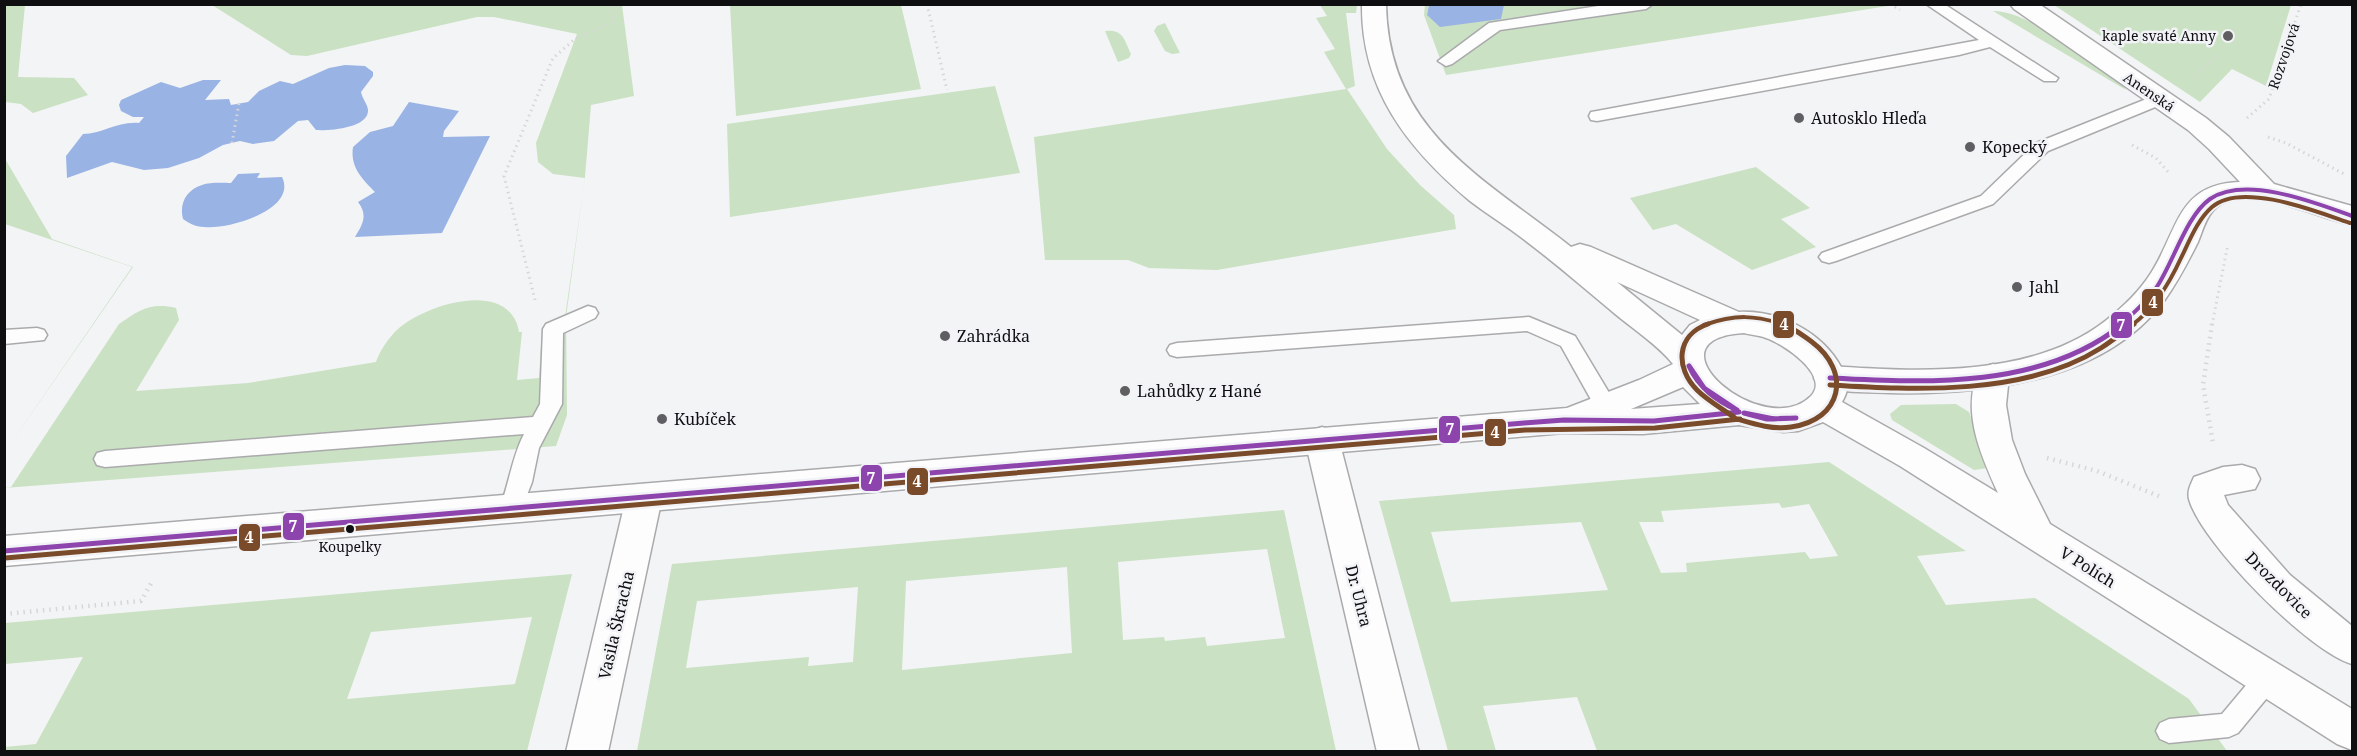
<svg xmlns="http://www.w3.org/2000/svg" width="2357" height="756" font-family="'Noto Serif',serif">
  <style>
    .green { fill: #cae1c3; fill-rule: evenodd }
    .water { fill: #99b3e4 }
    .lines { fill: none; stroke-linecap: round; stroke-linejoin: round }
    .service-casing { stroke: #aaaaac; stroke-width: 3 }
    .minor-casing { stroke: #aaaaac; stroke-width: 3 }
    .tertiary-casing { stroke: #aaaaac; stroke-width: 3 }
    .path-far1 { stroke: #d7d7d8; stroke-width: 3; stroke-dasharray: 1.5 4; stroke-linecap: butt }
    .path { stroke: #d7d7d8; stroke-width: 4.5; stroke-dasharray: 1.5 5; stroke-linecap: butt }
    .service { fill: #fdfdfe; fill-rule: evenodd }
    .minor { fill: #fdfdfe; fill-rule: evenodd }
    .tertiary { fill: #fdfdfe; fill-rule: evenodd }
    .bus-1-far1-casing { stroke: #f2f3f7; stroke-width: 8 }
    .bus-1-casing { stroke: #f2f3f7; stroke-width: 10 }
    .bus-2-far1-casing { stroke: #f2f3f7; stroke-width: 8 }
    .bus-2-casing { stroke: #f2f3f7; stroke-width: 10 }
    .bus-1-far1 { stroke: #8e44ad; stroke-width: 4 }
    .bus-1 { stroke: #8e44ad; stroke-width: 5 }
    .bus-2-far1 { stroke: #7a4b2a; stroke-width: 4 }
    .bus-2 { stroke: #7a4b2a; stroke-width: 5 }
    .poi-dot { fill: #5f5f61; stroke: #f2f3f7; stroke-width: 2 }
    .bus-dot { fill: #0f0f11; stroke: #f2f3f7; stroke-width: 2 }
    .labels { text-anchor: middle; stroke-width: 5; stroke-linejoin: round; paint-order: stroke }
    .far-poi-label { font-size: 14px; fill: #0f0f11; stroke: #f2f3f7; text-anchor: end }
    .far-street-label { font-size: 14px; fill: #0f0f11; stroke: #f2f3f7 }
    .bus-label { font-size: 14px; fill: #0f0f11; stroke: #f2f3f7 }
    .poi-label { font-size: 16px; fill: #0f0f11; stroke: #f2f3f7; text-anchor: start }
    .street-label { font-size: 16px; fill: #0f0f11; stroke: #f2f3f7 }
    .line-badge { stroke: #f2f3f7; stroke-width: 2 }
    .badge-label { font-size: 16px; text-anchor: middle; font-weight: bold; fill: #fff }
  </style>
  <rect width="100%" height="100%" fill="#f3f4f6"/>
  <path class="green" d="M5,4L25,5L18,77L74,78L88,95L33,113L21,104L5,102Z
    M1503,4H1885L1888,6L1446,75L1424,15L1425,5H1429L1427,15Z
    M212,5H622L634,96L591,105L585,177L566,317L567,415L556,446L4,488L11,487L119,324C139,310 151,302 176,308L179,320L136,391L248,383L376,362C379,352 389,337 398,329C426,304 510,278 519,332H522L517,380L539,378L542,328L565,317L585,178L553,174L538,162L536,143L577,34L494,17H477L307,56L291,55Z
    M730,5H901L921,89L736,116Z
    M1320,5H1357L1356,13H1346L1355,86L1347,89L1387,149L1420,185L1454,215L1456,229L1217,270L1149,268L1128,260H1045L1034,137L1346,89L1324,52L1335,49L1316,18L1327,16Z
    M2054,5H2291L2266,86L2232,69L2200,102Z
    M1993,11C2031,11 2089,61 2121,83L2126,90Z
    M1165,23L1180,53L1172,54L1165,51L1154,31L1157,26Z
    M1105,31C1123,29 1124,39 1131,54L1129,58L1118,62Z
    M995,86L1020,173L730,217L727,124Z
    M4,157L52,239L133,267L5,452L132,267L5,224Z
    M1756,167L1810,208L1781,219L1816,247L1752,270L1676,224L1653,230L1630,198Z
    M1956,404L1969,412L1988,468L1974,470L1892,420L1890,414L1901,405Z
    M1829,462L1966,551L1917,556L1946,605L2035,598L2189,699L2227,751H1597L1577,697L1483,706L1496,751H1448L1379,501ZM1779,503L1782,508L1809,504L1838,556L1810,559L1805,552L1686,563L1687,572L1661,573L1639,522H1664L1661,511ZM1581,522L1608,590L1451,602L1431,532Z
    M1284,510L1336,751H637L672,564ZM1267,549L1285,638L1207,646L1205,637L1165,641L1164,637L1123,640L1118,562ZM1067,567L1072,653L902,670L906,581ZM858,587L853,662L808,666L809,657L686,668L697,601Z
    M572,574L527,751H5V747L36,744L83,657L5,664V623ZM532,617L515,684L347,699L371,632Z"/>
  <path class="water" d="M1429,5L1503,4L1504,5L1501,19L1440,27L1427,15Z
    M345,65L365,66L373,72V76L361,92C362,98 368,105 368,110C369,128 328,131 316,130L308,120L298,121L274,141L253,144L240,141L223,145L199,158L168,168L144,170L112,162L67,178L66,156L83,134C102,134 118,121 139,123L144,117H133L121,111L119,105L121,100L161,82L180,88L203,80H221L205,100L229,99L231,105L248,102L259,91L280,81L293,84L329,68Z
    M409,102L459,111L444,131L443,137L490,136L442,233L355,237C363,224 368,215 358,202L375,192C362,179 350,167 353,147L370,132L393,126Z
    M260,173L257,178L282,177C298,210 227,230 204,227C195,227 189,223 183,219C179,204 186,190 202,185C210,182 223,183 231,183L238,174Z"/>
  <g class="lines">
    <defs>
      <path id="service" d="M1611,4H1653L1646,9L1500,30L1452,64L1446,66L1438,61L1489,23Z
        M1926,4H1944L2058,78L2056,81H2044L1990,47L1959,55L1597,121L1591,120L1589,116L1591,112L1597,111L1979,40Z
        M2159,94L2165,95L2167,99L2165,103L2048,151L1993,204L1836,261L1829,263L1822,261L1819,257L1822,253L1981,196L2036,143Z
        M588,306L595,308L598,313L595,318L563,333L562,404L539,448L532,482L519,516L511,519L503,516L499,510C509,485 512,457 524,434L105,467L97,465L94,459L97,453L105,451L533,417L540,404L543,329L546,324Z
        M1529,317L1575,336L1617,406L1614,412L1606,414L1598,412L1561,346L1527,331L1177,357L1170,355L1167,350L1170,345L1177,343Z
        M37,328L44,330L47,335L44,340L4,344V330Z
        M2267,668L2276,671L2280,679L2276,687L2238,733L2229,737L2169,743L2160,739L2156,731L2160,723L2169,719L2222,714L2258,671Z"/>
      <path id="minor" d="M2010,4H2039L2206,118L2229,137L2274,184L2352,206V225C2317,218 2261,188 2225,202C2220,204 2214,209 2211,213C2205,221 2202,232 2198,242C2188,262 2177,283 2164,301C2103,382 1984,395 1890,393C1867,392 1841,393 1818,386L1814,378L1818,370L1830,366C1917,372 2031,378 2104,322C2122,308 2139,292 2151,273C2179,229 2177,184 2240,182L2209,149L2188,130L2014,9Z
        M1322,427L1334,431L1339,440L1419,752H1377L1305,440L1310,431Z
        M2242,465L2255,469L2260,479L2255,489L2224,495L2228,505L2290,575L2352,626V664C2309,652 2201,543 2189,499C2187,491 2191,484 2194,477L2223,467Z
        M644,484L657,488L662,498L608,752H566L626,498L631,488Z"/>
      <path id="tertiary" d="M1362,4H1386C1388,132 1484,178 1571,247L1580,244L1591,247L1739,312C1779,310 1822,332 1841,367C1848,380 1850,389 1842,402L1924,448L1998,493C1981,456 1959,407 1981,368L1993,364L2005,368L2009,376L2006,405L2012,440L2025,474L2050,524L2352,709V750L2337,744L1900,466L1823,422L1798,431L1783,432L1739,425L1643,434L1564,433L4,566V536L1567,408L1639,380L1673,364C1658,345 1633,329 1614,313C1584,288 1554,262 1522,238C1505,225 1487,214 1470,201C1407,148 1361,89 1362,4ZM1617,282L1700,320L1690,325L1682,335ZM1744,333C1751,335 1759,335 1766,338C1782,343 1831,375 1811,396C1764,443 1641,339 1744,333ZM1683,387L1700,404L1631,409Z"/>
    </defs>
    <use href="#service" class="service-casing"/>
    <use href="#minor" class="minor-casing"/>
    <use href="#tertiary" class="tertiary-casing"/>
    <path class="path-far1" d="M927,4L947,90
      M1890,4L1900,10
      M2191,78L2219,53
      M2247,118L2269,99L2301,4
      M2268,137L2286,143L2344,174
      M232,143L239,103
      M2132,145L2156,158L2169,173
      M535,300L504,176L553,58L575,39L613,22L612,4
      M2212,325L2228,244"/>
    <path class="path" d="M2212,324L2203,385L2213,443
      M2047,458L2097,471L2161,497
      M4,614L141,601L153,580"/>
    <use href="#service" class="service"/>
    <use href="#minor" class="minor"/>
    <use href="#tertiary" class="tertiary"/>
    <defs>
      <path id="bus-1-far1" d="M2121,325C2134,312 2149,300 2158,285C2174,260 2187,215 2210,199C2246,175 2316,203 2352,216"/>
      <path id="bus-1" d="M1689,366L1704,388L1737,410
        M1689,366C1699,388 1716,400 1737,410
        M1830,378C1928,383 2042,389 2123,324
        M1744,413L1774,419L1796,418
        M1744,413L1767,419L1796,418
        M4,551L1524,423L1564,420L1654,421L1739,412"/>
      <path id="bus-2-far1" d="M1704,325C1736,314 1754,315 1786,325
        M2132,325C2154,309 2170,282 2181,258C2189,242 2197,220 2212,207C2241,181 2318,212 2350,223"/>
      <path id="bus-2" d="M1708,324C1676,335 1675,368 1697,390C1708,401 1723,409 1735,418
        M1830,385C1915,390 2025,396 2101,348C2112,341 2123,332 2134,324
        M1737,419C1754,424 1773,430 1791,427C1842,420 1852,372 1812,342C1802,335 1793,327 1781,324
        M5,558L1525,430L1655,428L1740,419"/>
    </defs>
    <use href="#bus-1-far1" class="bus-1-far1-casing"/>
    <use href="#bus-1" class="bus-1-casing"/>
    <use href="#bus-2-far1" class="bus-2-far1-casing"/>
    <use href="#bus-2" class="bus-2-casing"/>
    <use href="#bus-1-far1" class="bus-1-far1"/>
    <use href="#bus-1" class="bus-1"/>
    <use href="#bus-2-far1" class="bus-2-far1"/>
    <use href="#bus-2" class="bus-2"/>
  </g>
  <g class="poi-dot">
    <circle cx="2228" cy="36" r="6"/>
    <circle cx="1799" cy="118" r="6"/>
    <circle cx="1970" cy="147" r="6"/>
    <circle cx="2017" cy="287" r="6"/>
    <circle cx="945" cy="336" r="6"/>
    <circle cx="1125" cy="391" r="6"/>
    <circle cx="662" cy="419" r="6"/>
  </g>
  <circle class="bus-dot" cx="350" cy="529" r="5"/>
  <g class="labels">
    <g class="far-poi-label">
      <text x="2216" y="41">kaple svaté Anny</text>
    </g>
    <g class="far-street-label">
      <text transform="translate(2284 56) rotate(-71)" y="5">Rozvojová</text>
      <text transform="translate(2149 92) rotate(34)" y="5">Anenská</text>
    </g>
    <g class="bus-label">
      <text x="350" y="552">Koupelky</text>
    </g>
    <g class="poi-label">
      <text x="1811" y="124">Autosklo Hleďa</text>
      <text x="1982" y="153">Kopecký</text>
      <text x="2029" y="293">Jahl</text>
      <text x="957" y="342">Zahrádka</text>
      <text x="1137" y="397">Lahůdky z Hané</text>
      <text x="674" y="425">Kubíček</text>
    </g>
    <g class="street-label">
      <text transform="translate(2088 567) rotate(32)" y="6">V Polích</text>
      <text transform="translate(2279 585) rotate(45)" y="6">Drozdovice</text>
      <text transform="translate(1359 596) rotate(76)" y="6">Dr. Uhra</text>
      <text transform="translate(616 625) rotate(-77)" y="6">Vasila Škracha</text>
    </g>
  </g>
  <g class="line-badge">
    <rect x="2141" y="288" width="23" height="29" rx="6" fill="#7a4b2a"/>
    <rect x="1772" y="310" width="23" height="29" rx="6" fill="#7a4b2a"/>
    <rect x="2110" y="311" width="23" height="28" rx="6" fill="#8e44ad"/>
    <rect x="1438" y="415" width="23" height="29" rx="6" fill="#8e44ad"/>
    <rect x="1484" y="418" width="23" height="29" rx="6" fill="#7a4b2a"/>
    <rect x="860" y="464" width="23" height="28" rx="6" fill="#8e44ad"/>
    <rect x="906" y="467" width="23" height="29" rx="6" fill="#7a4b2a"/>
    <rect x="282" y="512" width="23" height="29" rx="6" fill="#8e44ad"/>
    <rect x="238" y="523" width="23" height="29" rx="6" fill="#7a4b2a"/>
  </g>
  <g class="badge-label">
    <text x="2153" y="308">4</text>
    <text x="1784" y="330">4</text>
    <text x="2121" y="331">7</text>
    <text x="1450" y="435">7</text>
    <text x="1495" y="438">4</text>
    <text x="871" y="484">7</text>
    <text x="917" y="487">4</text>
    <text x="293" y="532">7</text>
    <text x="249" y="543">4</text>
  </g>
  <rect width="2357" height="756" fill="none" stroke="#0f0f11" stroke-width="12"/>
</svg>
